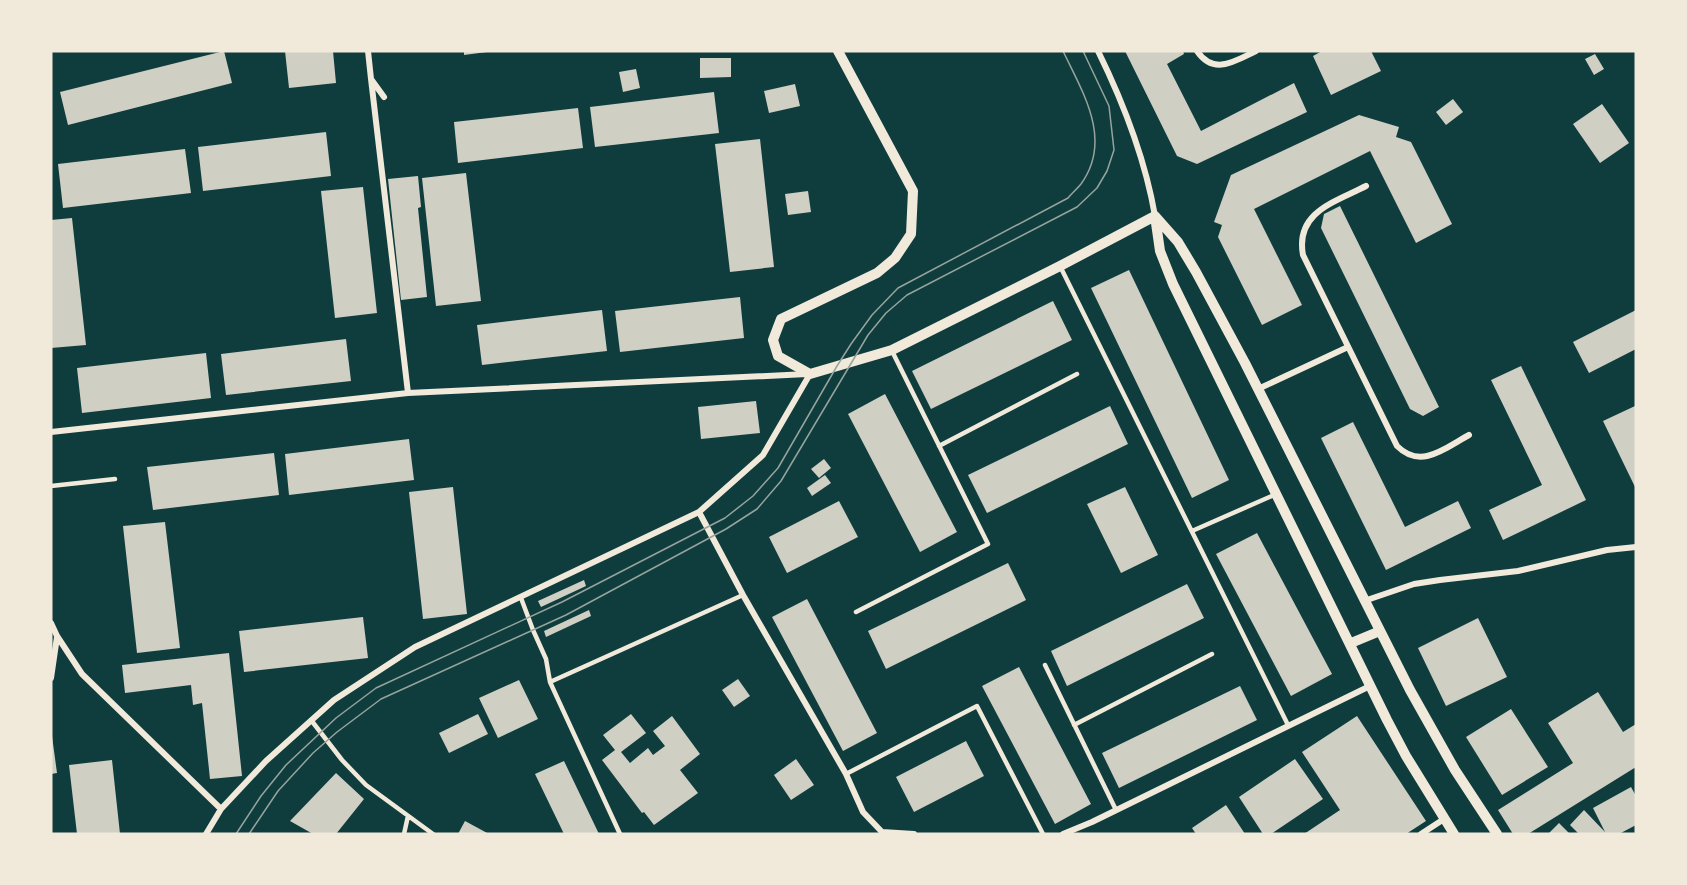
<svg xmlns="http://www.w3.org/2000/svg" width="1687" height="885" font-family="Figtree,sans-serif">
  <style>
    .building { fill: #cfcfc3 }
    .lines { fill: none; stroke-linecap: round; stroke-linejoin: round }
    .service { stroke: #f1e9da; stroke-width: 4.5 }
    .minor { stroke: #f1e9da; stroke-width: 6 }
    .tertiary { stroke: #f1e9da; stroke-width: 10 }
    .tram { stroke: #97a49c; stroke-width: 1.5 }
  </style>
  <rect width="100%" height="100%" fill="#0f3d3e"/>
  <path class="building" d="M224,51L232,83L68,125L60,92Z
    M285,51H333L336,83L289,88Z
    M464,51H487V52L464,55Z
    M1125,51H1183L1184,54L1167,64L1201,131L1294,83L1307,112L1197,164L1177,156Z
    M1322,51H1371L1381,71L1331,95L1313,56Z
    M1595,54L1604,69L1594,75L1585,59Z
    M700,58H731V77L700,78Z
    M636,69L640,88L623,92L619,72Z
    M795,84L800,106L769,113L764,91Z
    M714,92L719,133L595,147L590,107Z
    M1453,99L1463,112L1446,125L1436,112Z
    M1602,104L1629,143L1600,163L1573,124Z
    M578,108L583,148L458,163L454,122Z
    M1359,115L1399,127L1396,137L1411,142L1452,224L1416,243L1370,151L1254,209L1302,305L1262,325L1218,237L1222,225L1214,222L1231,175Z
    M326,132L331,176L203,191L198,147Z
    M760,139L774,267L730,272L715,144Z
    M185,149L191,193L63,208L58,164Z
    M466,173L481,301L436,306L422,178Z
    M418,176L421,207L418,208L427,297L401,300L388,179Z
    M363,187L377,313L335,318L321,191Z
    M808,191L811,212L788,215L785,194Z
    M1340,206L1439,407L1423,416L1410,409L1321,228L1324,214Z
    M72,218L86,345L51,348V220Z
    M1129,270L1229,480L1192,498L1091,288Z
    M740,297L744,338L620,352L615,311Z
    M1053,301L1072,340L931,409L912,371Z
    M602,310L607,351L482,365L477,325Z
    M1636,310V349L1589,373L1573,342Z
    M346,339L351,381L226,395L221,354Z
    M206,353L211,398L82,413L77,368Z
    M1521,366L1586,500L1503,540L1489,510L1542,485L1491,380Z
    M885,394L957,532L920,552L848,414Z
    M756,401L760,433L701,439L698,407Z
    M1110,406L1128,444L987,513L968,475Z
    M1635,406L1636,409V489L1603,421Z
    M1353,422L1405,527L1458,501L1471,528L1386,570L1321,438Z
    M409,439L414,480L289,495L285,454Z
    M274,453L279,495L153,510L147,467Z
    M824,459L831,468L819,478L811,469Z
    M825,475L831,483L812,496L807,488Z
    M453,487L467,614L423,619L409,492Z
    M1125,487L1158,555L1121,573L1087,504Z
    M839,501L858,537L787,573L769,537Z
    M165,522L180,648L137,653L123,526Z
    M1257,533L1332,674L1291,696L1216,554Z
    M1008,563L1026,600L886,669L868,631Z
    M584,580L586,586L541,607L538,601Z
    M1187,584L1204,618L1067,686L1051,651Z
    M807,599L877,733L843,751L772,617Z
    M589,610L591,616L546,637L544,631Z
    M363,617L368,658L244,672L239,631Z
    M1478,618L1507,677L1446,706L1418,648Z
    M229,653L242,776L210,779L202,703L193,705L191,685L125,693L122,665Z
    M1019,667L1091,804L1055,824L982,686Z
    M738,679L750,696L734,707L722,690Z
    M519,680L538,719L498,738L479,698Z
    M1240,686L1257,720L1119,788L1102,753Z
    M1598,692L1623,732L1636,724V767L1528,834H1513L1498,810L1573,763L1548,723Z
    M1511,709L1548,767L1502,795L1466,737Z
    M478,714L488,734L449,753L439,733Z
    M631,714L646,733L621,752L630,763L648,748L653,755L665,746L653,731L672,716L700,754L680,770L698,793L654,825L644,812L642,813L602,760L615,750L603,735Z
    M1357,716L1426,821L1406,834H1304L1340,810L1302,752Z
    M51,736H52L57,773L51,774Z
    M966,741L984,776L914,812L896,777Z
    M796,759L814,785L791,800L774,775Z
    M1295,759L1323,799L1271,834H1263L1239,797Z
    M112,760L120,834H77L69,765Z
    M564,761L599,834H564L535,774Z
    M336,773L364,799L336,834H313L290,821Z
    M1631,787L1636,796V825L1619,834H1579L1570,825L1584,810L1605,832L1593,808Z
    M1226,805L1245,834H1196L1192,828Z
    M465,821L489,834H458Z
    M1559,823L1570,834H1548Z"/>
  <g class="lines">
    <path class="service" d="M1060,266L1288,725
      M939,446L1077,374
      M51,486L115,479
      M1192,531L1274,495
      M521,598L533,630L546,659L550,682
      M856,612L988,544L892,351
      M1045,665L1116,810
      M311,720L342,760L366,785L433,834
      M1074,725L1212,654
      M846,774L977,706L1043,834
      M404,834L408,816
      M620,834L550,682L743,595"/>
    <path class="minor" d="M368,51L371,79L384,97
      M1098,51C1124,104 1145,158 1155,216
      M1197,51C1214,76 1235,61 1256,51
      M371,79L408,393
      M1366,186C1335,202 1295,212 1303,255L1397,446C1421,470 1445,448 1469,435
      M1258,389L1348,347
      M51,432L408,393L807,374
      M699,512L743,595L846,774L863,812L882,832L914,834
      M1364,601L1414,584L1440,580L1518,571L1607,550L1636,547
      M51,623L57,636L82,674L221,809
      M51,678L57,637
      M206,834L221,809L266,761L334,700L415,647L699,512L763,455L810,374
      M1063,834L1092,822L1370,686
      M1421,834L1444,819"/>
    <path class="tertiary" d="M838,51L913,191L911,234L895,258L877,273L781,319L773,340L778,356L810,374L892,350L1060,266L1155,216
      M1155,216L1178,242L1196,272L1245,363L1410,690L1455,770L1497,834
      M1155,216L1160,251L1173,284L1387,720L1406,756L1454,834
      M1351,643L1380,631"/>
    <path class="tram" d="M236,834L261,796L286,765L336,718L376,688L562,602L725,518L753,496L778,468L837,366L851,344L872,315L898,288L1068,198C1072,193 1077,189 1081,184C1113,140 1083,93 1063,51
      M249,834L278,791L313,753L337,732L381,699L566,615L726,529L757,509L781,481L868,335L886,313L907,295L1077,207L1097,188L1107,171L1114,150L1109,106L1083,51"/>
  </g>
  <rect width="1687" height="885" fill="none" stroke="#f1e9da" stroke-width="105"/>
</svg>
